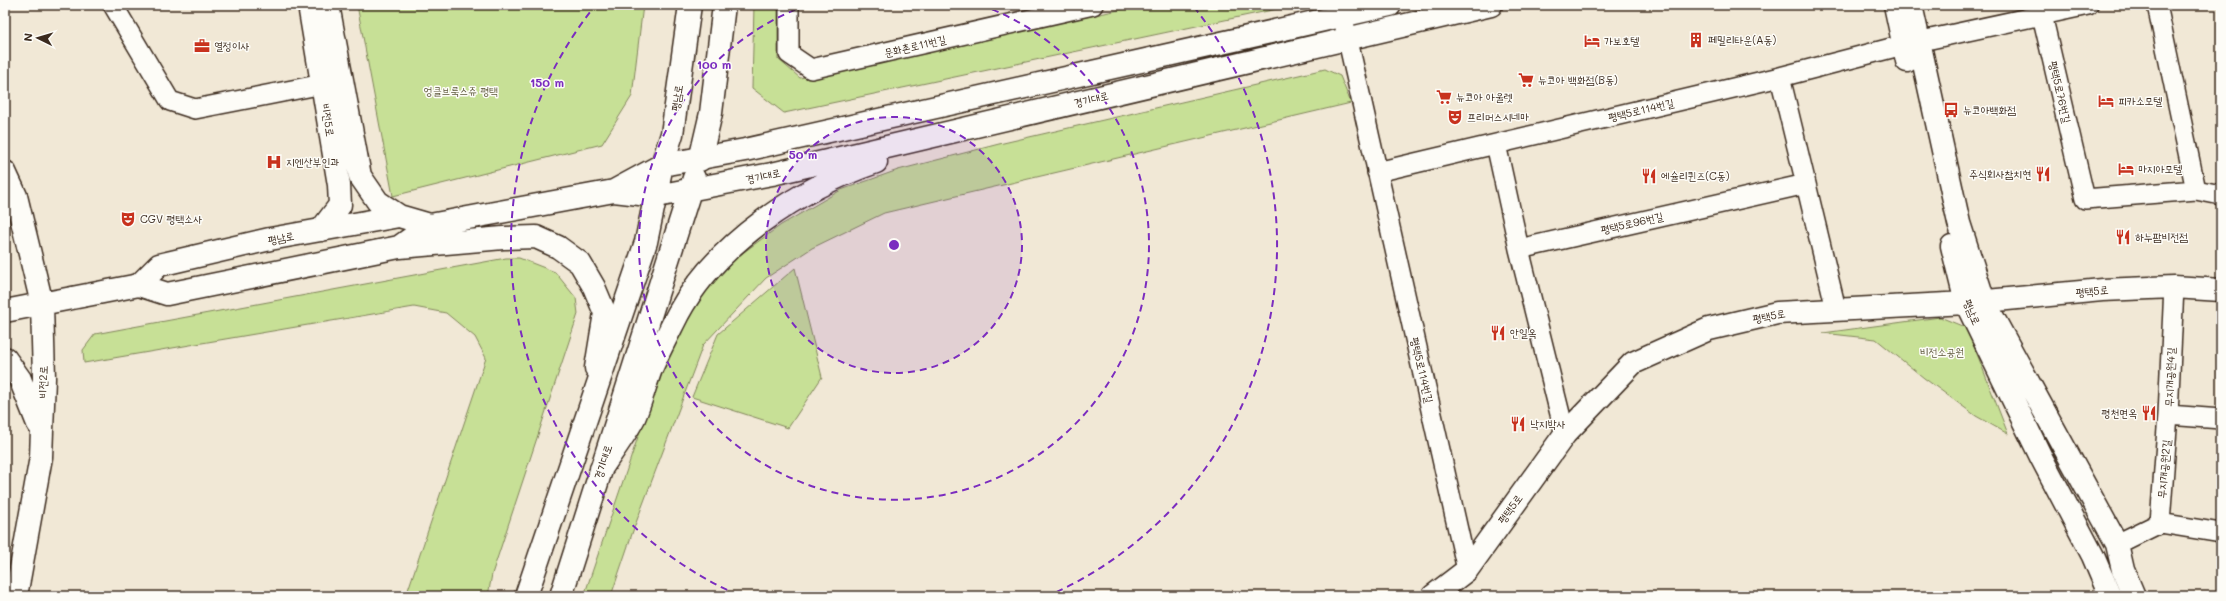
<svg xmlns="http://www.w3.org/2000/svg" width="2226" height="601" font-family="Mali,'Poor Story',sans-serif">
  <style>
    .green { fill: #c7e096; stroke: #81855a }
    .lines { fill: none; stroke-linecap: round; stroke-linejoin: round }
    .street-casing { stroke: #3b2a1e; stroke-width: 22 }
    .secondary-casing { stroke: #3b2a1e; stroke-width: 25 }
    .primary-casing { stroke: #3b2a1e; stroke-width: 25 }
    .street { stroke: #fdfcf7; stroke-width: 19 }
    .secondary { stroke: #fdfcf7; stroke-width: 22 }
    .primary { stroke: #fdfcf7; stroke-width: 22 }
    .ring { fill: none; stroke: #7b2cbf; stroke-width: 2; stroke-dasharray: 7 5 }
    .labels { text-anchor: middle; stroke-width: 3; stroke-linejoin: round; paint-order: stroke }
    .poi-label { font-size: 11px; fill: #3b2a1e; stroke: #fdfcf7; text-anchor: start }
    .street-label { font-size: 11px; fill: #3b2a1e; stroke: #fdfcf7 }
    .park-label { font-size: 11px; fill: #5e583c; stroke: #fdfcf7 }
    .centre { fill: #7b2cbf; stroke: #fdfcf7; stroke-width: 2 }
    .ring-label { font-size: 12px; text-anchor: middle; font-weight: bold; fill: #7b2cbf; stroke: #fdfcf7; stroke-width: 3; stroke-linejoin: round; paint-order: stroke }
  </style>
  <rect width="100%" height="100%" fill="#f1e8d6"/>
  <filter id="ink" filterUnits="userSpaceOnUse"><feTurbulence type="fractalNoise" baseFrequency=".025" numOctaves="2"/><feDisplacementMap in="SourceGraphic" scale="8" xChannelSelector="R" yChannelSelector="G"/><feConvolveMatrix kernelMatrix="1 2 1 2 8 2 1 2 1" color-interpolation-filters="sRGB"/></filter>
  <g filter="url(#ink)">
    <path class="green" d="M357,5H643L632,96L602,144L393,196Z
      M754,5H778V59L800,78L1142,5H1296L784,113L752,88Z
      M1325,69L1340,76L1351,103L884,213L812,248L766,278L703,345L634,528L611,596H584L660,372L700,298L737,257L781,225L841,190L898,170L999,144Z
      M506,258H519L555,272L576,298L578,314L492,574L488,596H406L486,358L475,337L446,313L414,307L84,363L83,350L95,334Z
      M795,268L822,377L788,428L692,397L718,334Z
      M1940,317L1967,328L2008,434L1976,416L1924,378L1876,339L1823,333Z"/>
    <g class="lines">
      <defs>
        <path id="street" d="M113,5L170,101L195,109L323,84
          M789,5V54L811,69L1093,5
          M1340,5L1467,570
          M2157,5L2196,190
          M2042,15L2085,199L2196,190L2221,195
          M1780,77L1806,184
          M1496,144L1519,249L1565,434
          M1377,172L1780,77L1903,45L2088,5
          M1519,249L1806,184L1836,309
          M2168,415L2221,419
          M2160,523L2221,533
          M2117,544L2160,523L2168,415L2174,287"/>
        <path id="secondary" d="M309,5L339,185L340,205L321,230
          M328,5L360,176L378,202L399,216
          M1895,5L1907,61
          M1911,5L1959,223L1984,301L2117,544L2123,570L2134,596
          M700,160L711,113L724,5
          M5,172L16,196L42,304L44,378L41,457L16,596
          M614,191L662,165L672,134L690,5
          M1952,246L1966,303L2041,457L2093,556L2110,596
          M400,247L503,238L536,237L558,247L580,263L594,287L605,313L596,368
          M139,285L159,265L270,239L399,216L430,225
          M5,311L139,285L167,294L399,247L430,225L614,191L657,196
          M5,358L20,379L38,424
          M1433,596L1467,570L1565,434L1633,363L1709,329L1777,313L1966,303L2102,290L2174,287L2221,290"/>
        <path id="primary" d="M657,196L772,174L1491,5
          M601,469C612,452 625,435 634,418C641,402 645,385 651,369C659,351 669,332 678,314C717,242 800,188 876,162
          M526,596L646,242L662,165L745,150L1390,5
          M561,596L694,178"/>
      </defs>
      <use href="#street" class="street-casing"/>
      <use href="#secondary" class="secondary-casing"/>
      <use href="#primary" class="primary-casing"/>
      <use href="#street" class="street"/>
      <use href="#secondary" class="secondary"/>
      <use href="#primary" class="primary"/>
    </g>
  </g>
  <circle cx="894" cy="245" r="128" fill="#7b2cbf" fill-opacity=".12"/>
  <g class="ring">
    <circle cx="894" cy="245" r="128"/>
    <path d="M981 5A255 255 0 1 1 807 5"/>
    <path d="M738 595A383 383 0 0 1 594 7M1194 7A383 383 0 0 1 1050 595"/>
  </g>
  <defs>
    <symbol id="building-bare" viewBox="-9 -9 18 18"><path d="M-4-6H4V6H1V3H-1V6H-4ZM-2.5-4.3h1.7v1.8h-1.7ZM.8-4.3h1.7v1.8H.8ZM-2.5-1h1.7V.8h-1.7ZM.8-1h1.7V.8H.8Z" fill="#c8321e" stroke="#fdfcf7" stroke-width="2.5" paint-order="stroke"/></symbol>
    <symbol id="hotel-bare" viewBox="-9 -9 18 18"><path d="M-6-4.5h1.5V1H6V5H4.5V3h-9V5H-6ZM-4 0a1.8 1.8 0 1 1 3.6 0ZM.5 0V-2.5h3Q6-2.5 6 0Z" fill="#c8321e" stroke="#fdfcf7" stroke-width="2.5" paint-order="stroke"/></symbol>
    <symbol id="office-bare" viewBox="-9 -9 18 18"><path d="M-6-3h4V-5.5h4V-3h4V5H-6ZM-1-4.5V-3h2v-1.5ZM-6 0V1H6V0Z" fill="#c8321e" stroke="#fdfcf7" stroke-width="2.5" paint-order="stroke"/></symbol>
    <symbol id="supermarket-bare" viewBox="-9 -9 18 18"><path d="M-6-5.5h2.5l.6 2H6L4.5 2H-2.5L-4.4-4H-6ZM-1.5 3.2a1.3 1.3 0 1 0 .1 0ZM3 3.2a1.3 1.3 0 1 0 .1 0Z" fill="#c8321e" stroke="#fdfcf7" stroke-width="2.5" paint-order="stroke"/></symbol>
    <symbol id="bus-bare" viewBox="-9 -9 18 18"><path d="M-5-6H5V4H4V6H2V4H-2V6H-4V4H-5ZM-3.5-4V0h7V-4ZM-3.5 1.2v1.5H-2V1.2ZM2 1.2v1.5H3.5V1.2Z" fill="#c8321e" stroke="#fdfcf7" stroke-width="2.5" paint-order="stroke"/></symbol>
    <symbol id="theatre-bare" viewBox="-9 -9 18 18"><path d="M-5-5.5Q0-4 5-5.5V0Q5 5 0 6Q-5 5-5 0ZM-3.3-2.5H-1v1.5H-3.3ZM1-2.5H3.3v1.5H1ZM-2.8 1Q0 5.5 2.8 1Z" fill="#c8321e" stroke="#fdfcf7" stroke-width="2.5" paint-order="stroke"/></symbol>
    <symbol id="hospital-bare" viewBox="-9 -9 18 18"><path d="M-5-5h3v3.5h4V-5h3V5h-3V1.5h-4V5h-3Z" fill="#c8321e" stroke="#fdfcf7" stroke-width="2.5" paint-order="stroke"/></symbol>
    <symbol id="restaurant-bare" viewBox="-9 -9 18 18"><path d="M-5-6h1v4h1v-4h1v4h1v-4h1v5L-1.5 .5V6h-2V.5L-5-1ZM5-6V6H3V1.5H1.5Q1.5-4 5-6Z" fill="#c8321e" stroke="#fdfcf7" stroke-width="2.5" paint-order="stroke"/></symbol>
  </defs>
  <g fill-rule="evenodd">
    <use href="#building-bare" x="1685" y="29" width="22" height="22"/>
    <use href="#hotel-bare" x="1581" y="30" width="22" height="22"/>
    <use href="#office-bare" x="191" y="35" width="22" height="22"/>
    <use href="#supermarket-bare" x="1515" y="69" width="22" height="22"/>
    <use href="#supermarket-bare" x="1433" y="86" width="22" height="22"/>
    <use href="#hotel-bare" x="2095" y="90" width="22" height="22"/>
    <use href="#bus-bare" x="1940" y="99" width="22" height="22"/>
    <use href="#theatre-bare" x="1444" y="106" width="22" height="22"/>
    <use href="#hospital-bare" x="263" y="151" width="22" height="22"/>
    <use href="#hotel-bare" x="2115" y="158" width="22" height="22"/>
    <use href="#restaurant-bare" x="2032" y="163" width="22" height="22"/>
    <use href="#restaurant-bare" x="1638" y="165" width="22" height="22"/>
    <use href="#theatre-bare" x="117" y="208" width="22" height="22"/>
    <use href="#restaurant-bare" x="2112" y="226" width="22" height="22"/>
    <use href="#restaurant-bare" x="1487" y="322" width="22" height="22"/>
    <use href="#restaurant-bare" x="2138" y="402" width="22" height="22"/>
    <use href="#restaurant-bare" x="1507" y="413" width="22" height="22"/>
  </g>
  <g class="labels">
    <g class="poi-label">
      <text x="1708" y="44">페밀리타운(A동)</text>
      <text x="1604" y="45">가보호텔</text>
      <text x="214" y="50">열정이사</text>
      <text x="1538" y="84">뉴코아 백화점(B동)</text>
      <text x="1456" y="101">뉴코아 아울렛</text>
      <text x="2118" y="105">피카소모텔</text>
      <text x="1963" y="114">뉴코아백화점</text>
      <text x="1467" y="121">프리머스시네마</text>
      <text x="286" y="166">지엔산부인과</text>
      <text x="2138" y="173">마지아모텔</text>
      <text x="2031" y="178" text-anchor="end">주식회사참치현</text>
      <text x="1661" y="180">에슐리퀸즈(C동)</text>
      <text x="140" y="223">CGV 평택소사</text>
      <text x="2135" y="241">하누팜비전점</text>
      <text x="1510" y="337">안일옥</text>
      <text x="2137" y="417" text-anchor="end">평천면옥</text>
      <text x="1530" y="428">낙지박사</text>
    </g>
    <g class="street-label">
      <text transform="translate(915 46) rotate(-13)" y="4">문화촌로11번길</text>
      <text transform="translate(2060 92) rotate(77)" y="4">평택5로76번길</text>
      <text transform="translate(677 98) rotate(-82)" y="4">평남로</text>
      <text transform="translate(1091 99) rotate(-13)" y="4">경기대로</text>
      <text transform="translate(1641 110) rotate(-13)" y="4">평택5로114번길</text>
      <text transform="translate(328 120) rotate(81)" y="4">비전5로</text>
      <text transform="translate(763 176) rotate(-12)" y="4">경기대로</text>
      <text transform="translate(1632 223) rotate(-13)" y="4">평택5로96번길</text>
      <text transform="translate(281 238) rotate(-11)" y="4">평남로</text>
      <text transform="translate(2092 291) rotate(-5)" y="4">평택5로</text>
      <text transform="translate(1972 312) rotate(67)" y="4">평남로</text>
      <text transform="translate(1769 316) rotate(-11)" y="4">평택5로</text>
      <text transform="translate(1422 370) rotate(77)" y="4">평택5로114번길</text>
      <text transform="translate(2170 377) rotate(-88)" y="4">무지개공원4길</text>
      <text transform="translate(43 382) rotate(-89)" y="4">비전2로</text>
      <text transform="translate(603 462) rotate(-72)" y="4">경기대로</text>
      <text transform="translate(2164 469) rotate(-85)" y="4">무지개공원2길</text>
      <text transform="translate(1510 509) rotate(-54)" y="4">평택5로</text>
    </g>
    <g class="park-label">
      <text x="461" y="95">엉클브룩스쥬 평택</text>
      <text x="1942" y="356">비전소공원</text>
    </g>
  </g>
  <circle cx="894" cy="245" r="6" class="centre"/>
  <g class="ring-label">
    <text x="714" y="69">100 m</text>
    <text x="547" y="87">150 m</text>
    <text x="803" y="159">50 m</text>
  </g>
  <rect width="2226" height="601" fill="none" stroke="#fdfcf7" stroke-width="20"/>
  <rect x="10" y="10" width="2206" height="581" fill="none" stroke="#3b2a1e" stroke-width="1.5" filter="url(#ink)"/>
  <g transform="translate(38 38) rotate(275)" stroke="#fdfcf7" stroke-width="3" paint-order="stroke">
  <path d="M0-3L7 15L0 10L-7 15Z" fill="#3b2a1e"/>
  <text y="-6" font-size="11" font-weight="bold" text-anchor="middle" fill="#3b2a1e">N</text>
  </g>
</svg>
